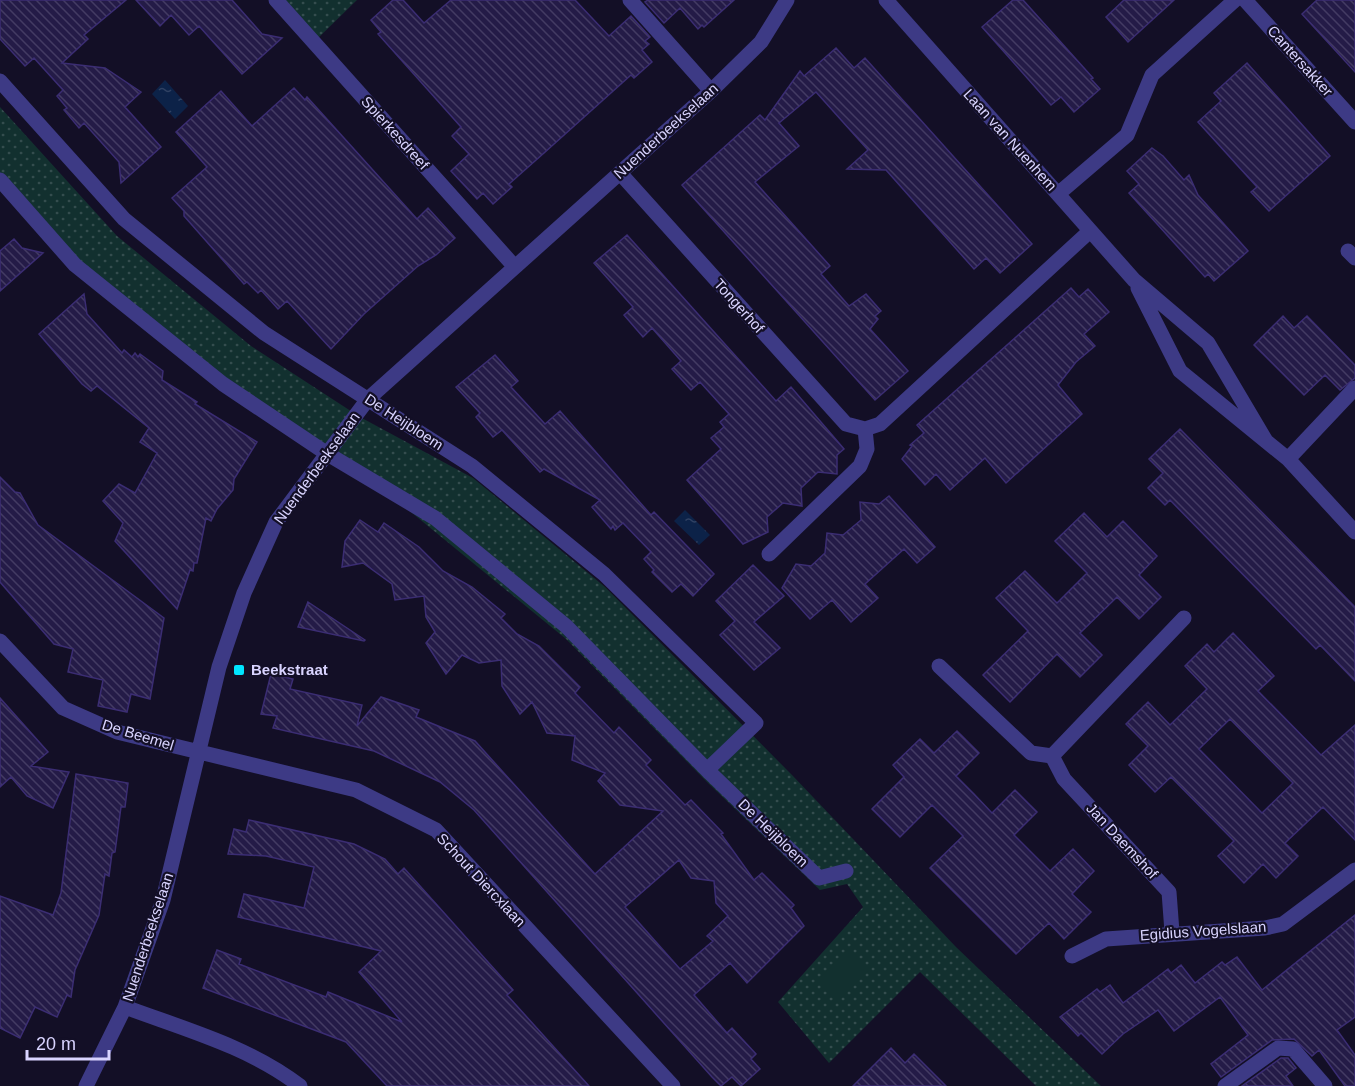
<svg xmlns="http://www.w3.org/2000/svg" width="1355" height="1086" font-family="Arial,sans-serif">
  <style>
    .grass { fill: url(#grass-dots) }
    .park { fill: #12302f }
    .water { fill: url(#water-ripples) }
    .building { fill: url(#building-back-hatch); stroke: #3b2d73; stroke-width: 1.5; fill-rule: evenodd }
    .lines { fill: none; stroke-linecap: round; stroke-linejoin: round }
    .minor { stroke: #3d3a85; stroke-width: 15 }
    .poi-dot { fill: #00e5ff; stroke: #130f26; stroke-width: 2 }
    .labels { text-anchor: middle; stroke-width: 4.5; stroke-linejoin: round; paint-order: stroke }
    .street-label { font-size: 15px; fill: #d9d4ff; stroke: #130f26 }
    .poi-label { font-size: 15px; font-weight: bold; fill: #d9d4ff; stroke: #130f26; text-anchor: start }
  </style>
  <defs>
    <pattern id="grass-dots" width="8" height="8" patternUnits="userSpaceOnUse" patternTransform="scale(1.5)"><rect width="8" height="8" fill="#12302f"/><path d="M2 2h.1M6 6h.1" fill="none" stroke="#344d4e" stroke-width="1.8" stroke-linecap="round"/></pattern>
    <pattern id="water-ripples" width="26" height="14" patternUnits="userSpaceOnUse" patternTransform="scale(1.5)"><rect width="26" height="14" fill="#0c2248"/><path d="M2 4q2-2 4 0t4 0M15 11q2-2 4 0t4 0" fill="none" stroke="#2f4163"/></pattern>
    <pattern id="building-back-hatch" width="6" height="6" patternUnits="userSpaceOnUse" patternTransform="scale(1.5)"><rect width="6" height="6" fill="#241b47"/><path d="M-1 5l2 2M0 0l6 6M5-1l2 2" fill="none" stroke="#433b63"/></pattern>
  </defs>
  <rect width="100%" height="100%" fill="#130f26"/>
  <path class="grass" d="M278,0H357L314,42Z
    M0,107L117,236L251,346L360,417L473,478L605,587L792,775L956,947L1101,1086H1036L920,972L829,1063L778,1002L863,907L847,884L820,890L708,783L566,639L340,454L228,385L83,268L0,173Z"/>
  <path class="park" d="M848,950L869,970L840,999L819,979Z"/>
  <path class="water" d="M165,80L188,106L175,119L152,94Z
    M685,510L710,535L699,545L674,521Z"/>
  <path class="building" d="M0,0H126L84,35L88,39L62,63L105,68L141,92L125,107L161,147L121,183L119,162L84,123L79,128L64,110L67,108L57,96L63,90L34,58L25,66L0,39Z
    M136,0H232L262,34L282,38L242,74L199,26L189,35L171,15L160,26Z
    M393,0H403L424,23L451,0H575L609,36L631,16L650,37L645,41L649,44L642,50L652,62L634,78L631,75L544,153L509,184L512,187L493,204L483,193L477,199L451,171L469,154L452,136L461,127L378,34L381,32L371,20Z
    M648,0H734L704,27L702,25L698,29L680,8L664,23L645,2Z
    M1013,0H1023L1093,78L1091,79L1100,89L1074,112L1061,97L1051,105L982,27Z
    M1124,0H1174L1128,42L1106,17Z
    M1317,0H1355V72L1302,14Z
    M836,48L854,68L865,58L1032,244L1000,273L986,258L974,269L886,170L847,169L868,150L816,92L779,123L799,146L755,182L830,266L821,274L849,306L866,294L881,311L875,316L878,319L870,329L908,371L875,400L682,185L760,115L765,120L800,71L804,76Z
    M1247,63L1330,156L1269,211L1251,192L1257,187L1198,122L1221,101L1214,93Z
    M294,88L305,100L307,97L417,219L428,208L455,238L436,255L418,266L364,314L331,349L287,301L278,309L261,290L258,293L247,282L244,284L184,216V211L172,198L207,167L176,132L199,111L221,91L252,126Z
    M1152,148L1163,156L1184,180L1189,175L1198,195L1248,251L1214,281L1208,274L1205,277L1129,193L1139,184L1127,171Z
    M627,235L776,401L791,387L844,449L837,455V474L818,472L801,488L802,506L783,503L767,517L768,532L743,544L687,480L721,449L711,438L724,427L720,422L729,414L700,382L691,390L672,369L681,361L652,328L643,337L624,315L633,307L594,263Z
    M14,239L22,248L43,253L0,291V251Z
    M1071,288L1079,297L1088,289L1109,312L1084,334L1095,346L1076,362L1058,385L1082,414L1006,483L985,458L950,490L936,474L925,485L902,459L912,446L910,445L924,433L917,425Z
    M84,294L87,314L122,353L124,350L132,357L135,353L138,357L140,354L163,371L162,380L197,402L195,404L257,442L234,479L233,490L217,509L211,521L206,518L197,563H194L193,571L190,570L177,609L115,541L123,523L103,501L119,484L135,493L157,453L140,442L149,428L97,386L91,391L82,384L39,334Z
    M1283,316L1294,328L1307,316L1355,365V378L1340,390L1325,375L1304,395L1254,345Z
    M495,355L518,381L511,387L545,424L560,411L651,515L654,512L714,574L693,596L681,584L672,592L652,572L654,570L644,559L651,552L623,523L615,530L613,526L611,529L592,507L600,500L544,469L540,472L502,430L493,437L476,417L480,413L456,387Z
    M1180,429L1355,607V681L1320,645L1316,649L1170,500L1165,505L1148,488L1163,473L1149,459Z
    M0,477L15,492L20,493L38,525L164,618L150,699L131,694L127,712L98,706L103,680L68,672L73,649L54,644L0,582Z
    M889,496L935,547L917,563L904,549L865,584L878,598L851,622L832,600L810,619L782,588L796,564L811,566L825,553L827,533L843,535L861,520L860,502L879,504Z
    M1084,513L1107,537L1123,521L1157,556L1139,575L1161,597L1139,619L1117,597L1080,633L1102,655L1080,677L1057,654L1010,702L983,675L1028,631L996,598L1025,571L1057,603L1087,573L1055,541Z
    M360,520L378,532L384,523L419,547L443,571L472,587L505,614L501,618L517,634L539,646L580,687L575,693L614,733L619,727L651,760L646,765L685,805L691,800L723,833L721,834L754,880L762,873L794,905L791,908L804,926L747,983L730,963L694,995L727,1033L732,1028L756,1054L751,1059L760,1069L741,1086L732,1077L721,1086L712,1077L474,810L440,782L374,751L273,728L277,716L261,714L271,674L293,679L290,689L362,705L357,726L381,697L419,710L416,717L475,741L595,874L663,811L620,805L598,781L605,773L572,760L575,736L547,733L532,702L520,714L502,686L501,660L479,663L462,655L446,674L426,643L435,632L426,617L424,596L395,600L392,584L363,563L342,567L345,541ZM679,860L691,878L714,881L716,903L728,916L707,936L713,941L680,969L625,907Z
    M753,565L784,596L754,622L780,648L754,670L720,635L735,621L716,601Z
    M308,602L365,640L364,641L298,627Z
    M1233,633L1274,676L1258,691L1321,755L1355,725V840L1323,807L1285,843L1298,856L1276,878L1263,864L1244,883L1218,856L1234,841L1171,777L1155,792L1129,765L1148,746L1126,724L1148,702L1170,725L1207,689L1185,666L1207,644L1214,652ZM1230,719L1293,783L1262,813L1199,749Z
    M0,698L48,752L31,766L69,772L53,808L27,796L11,777L0,787Z
    M957,731L979,753L956,776L974,794L992,813L1015,790L1037,812L1014,835L1050,871L1073,849L1094,871L1072,894L1091,912L1064,939L1049,923L1016,954L930,868L963,836L932,805L900,837L872,809L904,777L893,765L920,739L934,753Z
    M76,774L128,783L125,807H121L115,852L112,853L109,876L105,874L99,915L75,970L71,997L67,995L57,1017L35,1007L20,1038L0,1028V896L53,915L61,893Z
    M249,820L354,844L385,859L398,874L404,868L513,990L507,995L589,1086H387L346,1042L203,988L217,950L241,959L239,964L326,997L328,992L402,1022L359,972L381,951L238,917L244,894L304,908L314,867L266,856L228,854L234,829L246,832Z
    M1355,915V1017L1337,1030L1355,1055V1086H1345L1319,1050L1312,1056L1294,1039L1272,1040L1221,1077L1211,1064L1248,1035L1220,997L1174,1031L1158,1010L1123,1034L1102,1054L1081,1033L1078,1036L1060,1017L1097,989L1100,992L1110,985L1123,1003L1168,969L1171,973L1181,965L1195,983L1222,962L1225,965L1237,957L1262,990Z
    M891,1048L905,1063L914,1054L946,1086H853Z
    M1281,1058H1288L1296,1068L1286,1076L1293,1086H1242Z"/>
  <g class="lines">
    <path class="minor" d="M276,0L514,266
      M630,0L711,91
      M886,0L1134,280L1208,343L1266,441
      M1245,0L1355,122
      M0,81L124,219L264,333L472,466L604,574L756,723L707,770
      M620,173L846,424L865,429L867,449L860,466L769,554
      M0,180L75,265L223,384L326,453L435,518L566,626L707,770L819,878L846,871
      M1058,194L1127,135L1152,75L1235,0
      M1348,251L1355,258
      M1138,288L1180,371L1288,459L1355,532
      M865,429L880,424L1090,231
      M1288,459L1355,388
      M0,641L63,708L117,732L356,790L436,830L673,1086
      M939,666L1031,753L1052,756L1064,779L1169,892L1172,932
      M1052,756L1184,618
      M1072,956L1106,939L1265,928L1283,924L1355,870
      M125,1007C184,1029 250,1047 300,1086
      M86,1086L125,1007L163,900L219,667L244,593L276,522L368,399L711,91L761,42L787,0
      M1225,1086L1278,1048L1293,1049L1325,1086"/>
  </g>
  <rect class="poi-dot" x="233" y="664" width="12" height="12" rx="3"/>
  <g class="labels">
    <g class="street-label">
      <text transform="translate(1300 61) rotate(48)" y="5">Cantersakker</text>
      <text transform="translate(666 131) rotate(-42)" y="5">Nuenderbeekselaan</text>
      <text transform="translate(395 133) rotate(48)" y="5">Spierkesdreef</text>
      <text transform="translate(1010 140) rotate(48)" y="5">Laan van Nuenhem</text>
      <text transform="translate(739 306) rotate(48)" y="5">Tongerhof</text>
      <text transform="translate(404 422) rotate(33)" y="5">De Heijbloem</text>
      <text transform="translate(317 468) rotate(-54)" y="5">Nuenderbeekselaan</text>
      <text transform="translate(138 735) rotate(17)" y="5">De Beemel</text>
      <text transform="translate(773 833) rotate(44)" y="5">De Heijbloem</text>
      <text transform="translate(1122 841) rotate(47)" y="5">Jan Daemshof</text>
      <text transform="translate(481 880) rotate(47)" y="5">Schout Diercxlaan</text>
      <text transform="translate(1203 931) rotate(-4)" y="5">Egidius Vogelslaan</text>
      <text transform="translate(148 937) rotate(-72)" y="5">Nuenderbeekselaan</text>
    </g>
    <g class="poi-label">
      <text x="251" y="675">Beekstraat</text>
    </g>
  </g>
  <path d="M27 1050v9h82v-9" fill="none" stroke="#d9d4ff" stroke-width="3"/>
  <text x="36" y="1050" font-size="18" fill="#d9d4ff" stroke="#130f26" stroke-width="4.5" paint-order="stroke">20 m</text>
</svg>
